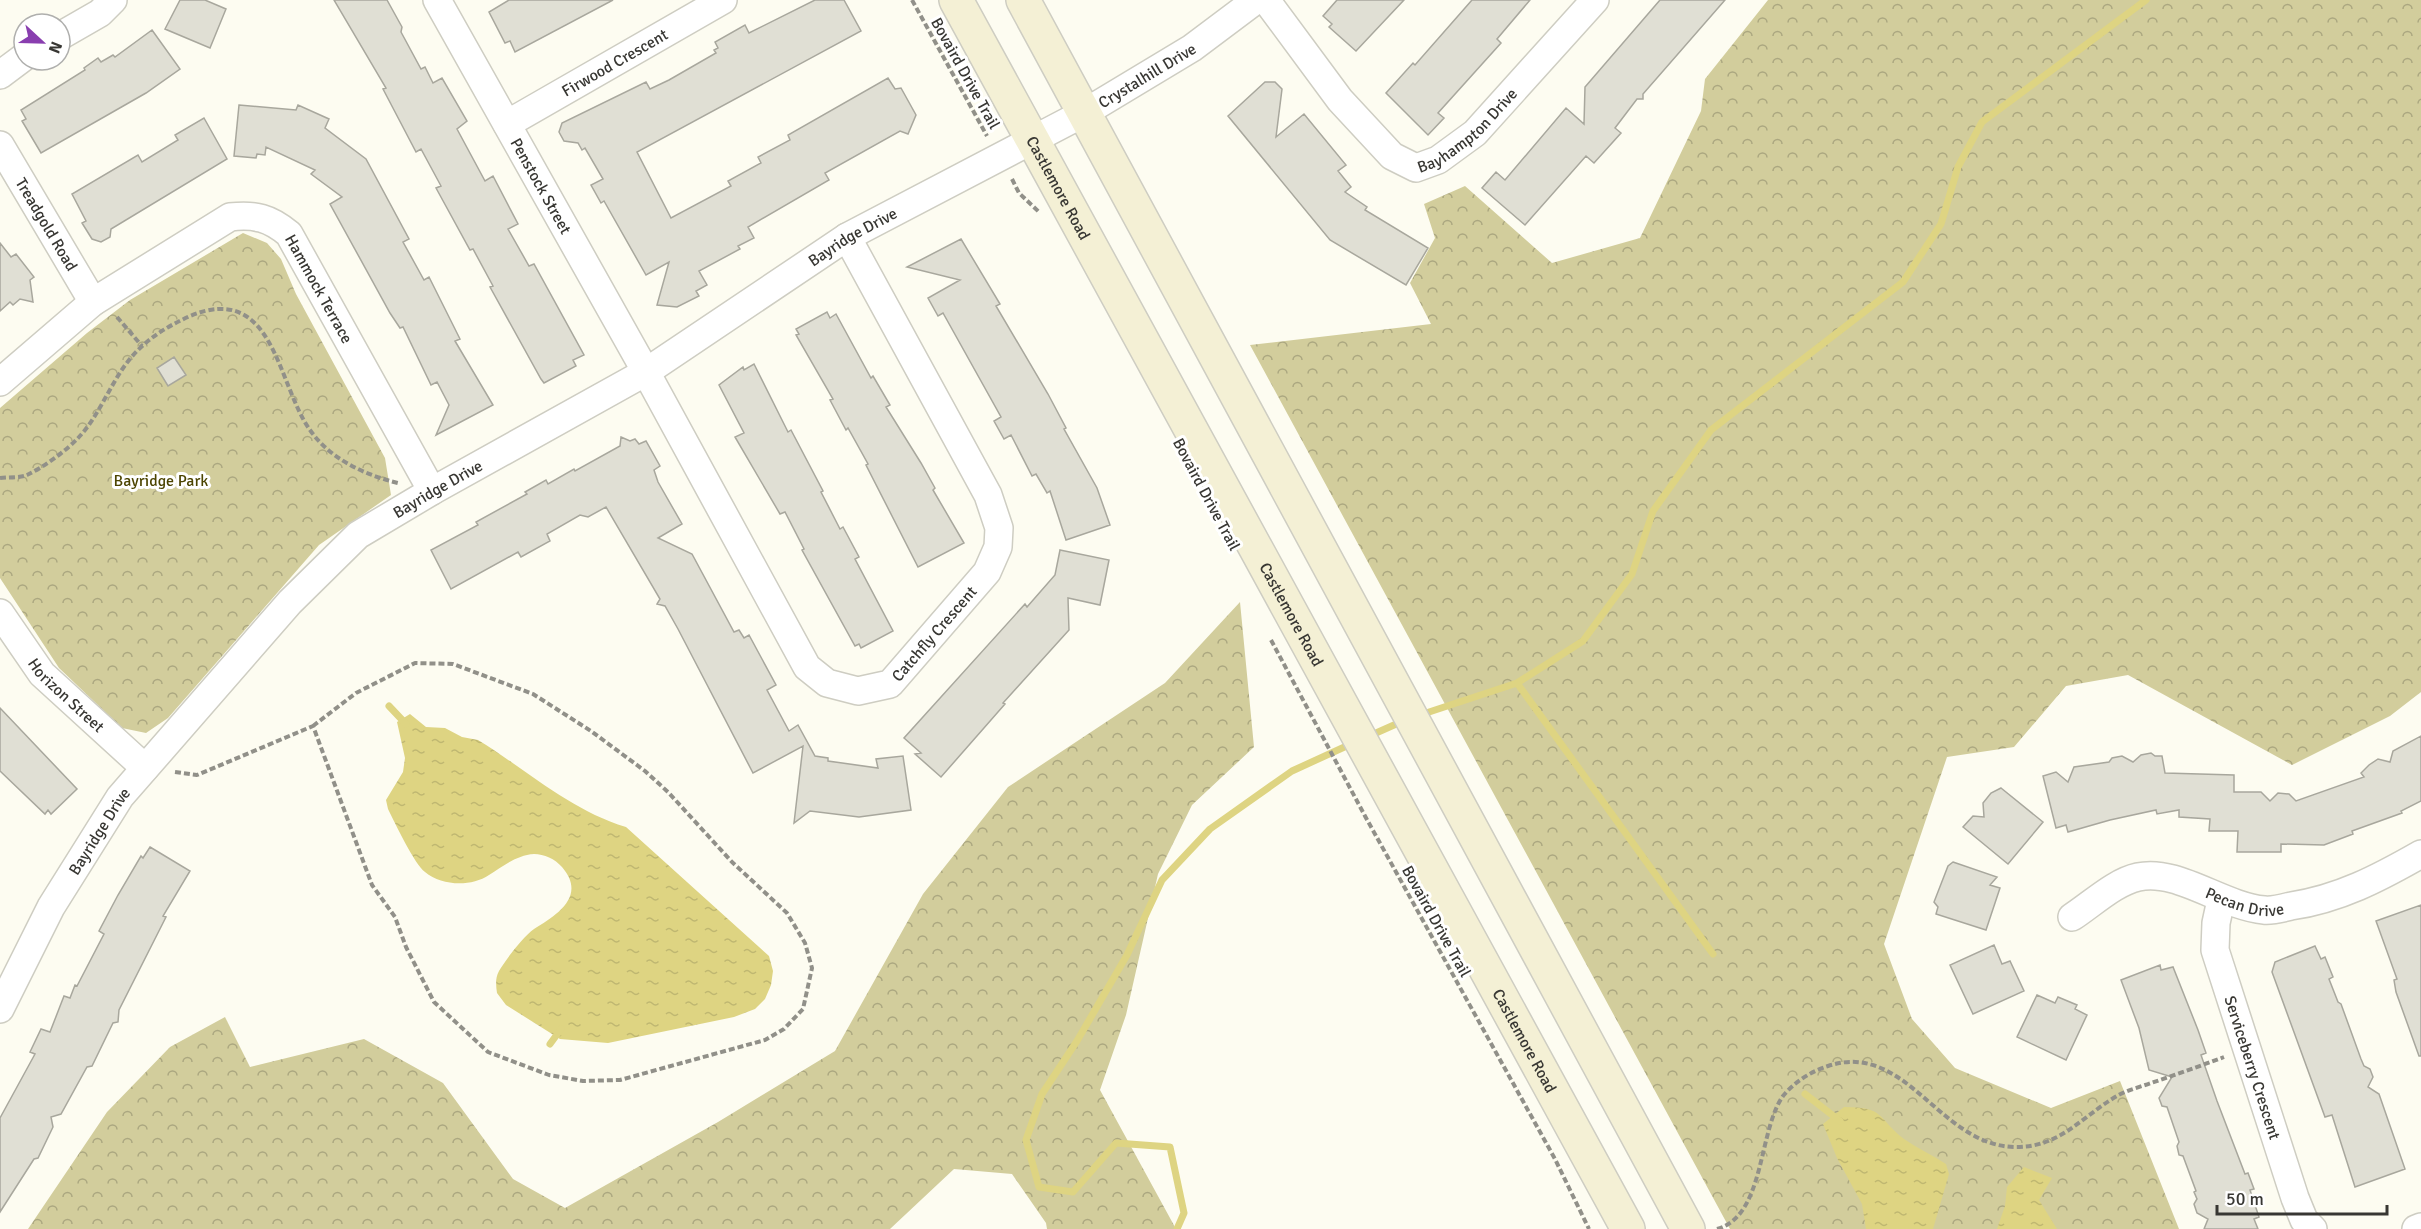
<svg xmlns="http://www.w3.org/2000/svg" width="2421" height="1229" font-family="Signika,sans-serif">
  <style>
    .forest { fill: url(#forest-crowns) }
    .water { fill: url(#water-ripples) }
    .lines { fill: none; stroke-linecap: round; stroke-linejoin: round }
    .stream { stroke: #ded482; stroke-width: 7 }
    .building { fill: #e0dfd4; stroke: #a8a79d; stroke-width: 1.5 }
    .minor-casing { stroke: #cecdc2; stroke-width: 30 }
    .secondary-casing { stroke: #cecdc2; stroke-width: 36 }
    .path { stroke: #919089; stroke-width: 4; stroke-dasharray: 6 3; stroke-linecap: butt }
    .minor { stroke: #fff; stroke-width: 27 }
    .secondary { stroke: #f4f0d5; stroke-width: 33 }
    .labels { text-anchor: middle; stroke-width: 6; stroke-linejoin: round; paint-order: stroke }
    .street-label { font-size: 16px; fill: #383733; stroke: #fff }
    .park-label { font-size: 16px; fill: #4c4400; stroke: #fff }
  </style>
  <defs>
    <pattern id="forest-crowns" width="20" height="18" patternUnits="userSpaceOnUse" patternTransform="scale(1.5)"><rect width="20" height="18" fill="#d2cd9c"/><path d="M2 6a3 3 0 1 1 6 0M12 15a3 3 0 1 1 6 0" fill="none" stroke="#aba780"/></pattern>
    <pattern id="water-ripples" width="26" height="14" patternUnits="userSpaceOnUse" patternTransform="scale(1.5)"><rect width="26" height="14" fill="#ded482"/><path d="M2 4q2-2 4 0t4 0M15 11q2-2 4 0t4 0" fill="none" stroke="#bfb771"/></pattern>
  </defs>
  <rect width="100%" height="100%" fill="#fdfcf1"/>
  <path class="forest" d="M1768,0H2421V692L2390,716L2292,765L2128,675L2066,686L2014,747L1947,757L1884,944L1912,1019L1955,1068L2051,1108L2120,1081L2179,1229H1730L1250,345L1431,324L1410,283L1435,238L1424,204L1465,186L1552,263L1640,238L1701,111L1705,79Z
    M243,233L267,243L281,259L296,294L385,458L391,495L319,545L168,718L146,733L122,728L59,668L0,578V408L87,333L130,300Z
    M1240,602L1254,747L1192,805L1158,874L1126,1015L1100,1090L1176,1229H1047L1046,1223L1012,1174L954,1169L890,1229H28L107,1112L170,1047L225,1017L250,1067L364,1039L443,1083L513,1179L565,1208L718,1122L835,1051L923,894L1008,787L1165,683Z"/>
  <path class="water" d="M410,714L426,727L445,728L462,737L478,740C527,770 570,810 626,827L769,956L773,971L771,985L765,999L755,1009L734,1017L608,1043L560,1039L506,1005L497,993C496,986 495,978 499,971C506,959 523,937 534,929C557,915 587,896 562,867C555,859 544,854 534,854C517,855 503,866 489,875C471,887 442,886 425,872C415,865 395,823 388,809L386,800L403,772L405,758L397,722Z
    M1844,1107C1886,1107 1877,1118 1904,1139C1917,1148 1932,1155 1946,1164L1949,1174L1933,1229H1866L1862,1204L1837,1158L1823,1124Z
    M2024,1167L2052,1178L2039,1200L2057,1229H1997L2005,1206L2007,1187Z"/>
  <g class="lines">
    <path class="stream" d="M1517,683L1713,954
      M389,706L406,724
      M1420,715L1517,683L1583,641L1632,574L1653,511L1711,430L1903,282L1941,224L1958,167L1982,122L2146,0
      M1367,737L1403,721
      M550,1044L561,1029
      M1805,1094L1840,1121
      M1177,1229L1184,1213L1170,1147L1116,1143L1073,1192L1039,1187L1026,1140L1042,1094L1077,1041L1127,955L1162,880L1210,829L1292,771L1351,744"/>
  </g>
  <path class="building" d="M180,0H205L226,9L210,48L165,29Z
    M334,0H387L402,27L401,32L421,69L425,67L433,83L442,78L467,121L457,129L485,181L493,176L518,224L508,229L529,266L534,264L584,355L573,360L576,366L544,383L541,379L490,287L493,286L473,249L470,250L436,188L441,186L421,149L416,152L383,89L386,88Z
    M509,0H613L515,52L510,41L505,43L489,12Z
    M815,0H844L861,31L637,152L671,218L731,186L728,181L761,163L758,157L790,140L788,135L888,78L895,89L901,88L916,115L908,134L900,131L825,173L829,180L748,227L754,238L738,246L740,249L699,271L707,285L696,291L699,296L677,307L657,305L669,262L646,275L604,201L601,203L591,185L603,179L585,148L582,150L578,143L564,141L559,132L562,123L646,82L650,89L669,80L716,53L714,50L718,48L715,42L745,25L749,33Z
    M1337,0H1404L1356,51L1329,27L1332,24L1323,16Z
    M1472,0H1530L1497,39L1501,43L1438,113L1444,118L1428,135L1386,93L1413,63L1415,65Z
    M1660,0H1725L1643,94V99H1637L1615,128L1621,133L1594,163L1586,156L1525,225L1482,188L1496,172L1505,180L1566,108L1584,124L1585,87Z
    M152,30L180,69L146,93L41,153L22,121L26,119L21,110L85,70L84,68L98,58L101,62L113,55L115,57Z
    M1265,82H1275L1282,89L1276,137L1304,114L1346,165L1338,171L1351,187L1345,192L1367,207L1365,210L1428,248L1406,285L1330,240L1228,116Z
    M239,105L296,110L298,105L329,119L325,128L366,159L409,239L403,242L424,280L429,277L460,339L455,341L493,405L436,435L449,405L437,382L431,385L403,327L400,328L390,313L330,204L342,197L311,174L315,170L266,147L265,155L257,154L256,158L234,156Z
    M204,118L227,159L111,229L110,237L101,242L92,239L82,223L86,221L72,194L138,155L142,162L178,140L175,135Z
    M961,239L1000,304L996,306L1048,394L1066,428L1064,429L1097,488L1110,525L1066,540L1050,491L1047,493L1036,474L1032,476L1011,435L1004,439L994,421L1001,417L943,313L938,316L928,298L960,280L907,267Z
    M0,243L11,257L16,254L34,277L30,280L33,302L20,299L13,305L10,302L0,311Z
    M827,312L830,318L836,314L871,378L873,376L890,405L886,407L921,463L935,488L933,490L964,543L918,567L866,465L868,464L848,428L846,430L830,400L833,399L796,335L799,334L796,329Z
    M174,357L186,375L168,386L157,368Z
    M754,364L788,432L791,430L823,491L821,492L840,529L843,527L859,557L855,559L893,631L861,648L859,644L855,646L802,550L804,549L785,512L780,514L735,437L744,433L719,385L743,367L744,370Z
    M621,437L630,441L635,439L639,444L646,441L660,466L654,470L658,482L682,524L658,538L692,554L734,632L739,630L744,638L749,635L776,685L767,690L789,731L798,725L815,756L828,758V761L878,768L876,759L903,756L911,810L859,817L810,811L794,823L803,746L753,773L678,629L665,606L657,604L660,599L606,507L588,517L580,515L547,534L550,541L521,557L518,552L451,589L431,550L478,525L476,522L527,494L525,492L546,480L548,484L574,469L575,471L620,446Z
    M1060,550L1109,560L1100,605L1068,598L1069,630L1003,703L1005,704L941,777L915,754L921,753L904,738L1025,604L1027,607L1055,575Z
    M0,708L77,789L51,814L48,810L45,814L0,771Z
    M2421,736V801L2401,811L2402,813L2352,831L2353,834L2324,845L2281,844V852H2237L2238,831H2209L2210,819L2179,817V810L2157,814L2156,810L2110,820L2068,832L2066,825L2056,828L2043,776L2056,772L2068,782L2074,767L2109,762L2112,758L2122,756L2133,762L2141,755L2151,753L2155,756H2162L2165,773L2234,775V792H2261L2270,801L2278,793L2289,794L2296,801L2364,777L2361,773L2369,765L2378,759L2390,762L2393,751Z
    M2001,788L2043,822L2008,864L1963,827L1973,816L1984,817L1983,803L1991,793Z
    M150,847L190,871L163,916L166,917L119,1010L118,1022L113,1023L92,1066L87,1067L61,1114L51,1117L53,1127L38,1158L34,1159L0,1212V1118L35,1054L30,1052L41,1029L50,1032L64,996L70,998L75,985L77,986L104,934L99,931L118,895L141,856L143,858Z
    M1953,862L1997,877L1990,885L2000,888L1986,930L1936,914L1938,907L1934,902L1948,866Z
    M2421,905V1056H2419L2396,992L2394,980L2397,979L2376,921Z
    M1994,945L2002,964L2010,961L2024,991L1973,1014L1950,965Z
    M2315,946L2321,959L2325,957L2333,977L2329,979L2338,1002L2341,1004L2361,1059L2364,1066L2370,1069L2373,1077L2368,1087L2379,1094L2405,1169L2355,1187L2332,1115L2325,1117L2272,972L2275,962Z
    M2160,965L2161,970L2173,967L2198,1030L2206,1053L2201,1055L2217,1101L2245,1174L2248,1173L2254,1189L2250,1190L2259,1217L2254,1219L2258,1229H2204L2208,1219L2197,1213L2194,1204L2197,1199L2194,1192L2196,1191L2183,1156L2179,1155L2177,1146L2179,1142L2167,1107L2162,1106L2159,1098L2172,1077L2149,1070L2139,1028L2121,980Z
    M2037,995L2055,1003L2058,997L2077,1005L2075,1009L2087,1015L2066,1060L2017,1037Z"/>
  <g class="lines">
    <defs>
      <g id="minor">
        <path id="s1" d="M437,0L646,372L807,667L827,683L858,691L890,684L987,572L998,547L999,528L988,495L847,237"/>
        <path id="s2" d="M1266,0L1340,100L1392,156L1416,168L1438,160L1475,133L1595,0"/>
        <path d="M60,36L100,13L113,0"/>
        <path d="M0,75L24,57"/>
        <path id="s3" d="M507,124L723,0"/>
        <path id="s4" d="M0,145L93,302"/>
        <path id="s5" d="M0,382L93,302L230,217C255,214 270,218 289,234L432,491"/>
        <path id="s6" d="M0,613L42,674L145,768"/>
        <path id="s7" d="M2221,900L2216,923L2215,950L2295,1198L2304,1220L2313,1229"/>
        <path id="s8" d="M2072,917C2092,904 2115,882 2138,877C2177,868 2222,906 2264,910C2272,911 2283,908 2291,906C2339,899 2379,878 2421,854"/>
        <path id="s9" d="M0,1009L51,907L120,797L290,602L358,535L432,491L646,372L847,237L1084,113L1192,48L1256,0"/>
        <path d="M2416,1229L2421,1227"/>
      </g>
      <g id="secondary">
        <path id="s10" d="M956,0L1628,1229"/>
        <path d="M1023,0L1688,1229"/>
      </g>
    </defs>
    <use href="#minor" class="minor-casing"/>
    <use href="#secondary" class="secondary-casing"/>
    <path class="path" d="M912,0L987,136
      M1012,179L1019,193L1039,212
      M117,317L142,346
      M0,478C8,477 20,478 27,475C44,467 66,451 79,437C98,417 109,387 126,364C143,341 164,328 190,316C274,281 277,384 310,430C330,459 365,475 398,483
      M1271,640L1365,816L1555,1159L1589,1229
      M175,772L197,775L313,726L372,885L395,917L406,947L434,1002L488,1052L549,1075L583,1081L620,1080L765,1040L784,1029L803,1009L812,968L805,943L787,913L732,862L668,792L645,771L591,731L533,694L453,664L415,663L356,693L313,726
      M1717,1229C1765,1216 1758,1131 1783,1096C1794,1082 1812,1071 1828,1066C1906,1040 1939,1145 2014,1147C2060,1148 2081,1117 2117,1096C2127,1090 2140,1087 2151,1083C2175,1075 2200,1066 2224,1057"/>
    <use href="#minor" class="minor"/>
    <use href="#secondary" class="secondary"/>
  </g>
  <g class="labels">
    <g class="street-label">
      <text dy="6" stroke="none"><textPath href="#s3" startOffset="124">Firwood Crescent</textPath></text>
      <text transform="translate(966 73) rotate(61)" y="6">Bovaird Drive Trail</text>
      <text dy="6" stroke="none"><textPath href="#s9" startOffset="1512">Crystalhill Drive</textPath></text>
      <text dy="6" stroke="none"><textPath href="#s2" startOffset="292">Bayhampton Drive</textPath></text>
      <text dy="6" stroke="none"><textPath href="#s1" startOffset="213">Penstock Street</textPath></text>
      <text dy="6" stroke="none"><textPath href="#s10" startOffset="214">Castlemore Road</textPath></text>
      <text dy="6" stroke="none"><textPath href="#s4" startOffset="92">Treadgold Road</textPath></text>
      <text dy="6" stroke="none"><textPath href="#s9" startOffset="1176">Bayridge Drive</textPath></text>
      <text dy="6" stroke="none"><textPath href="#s5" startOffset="410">Hammock Terrace</textPath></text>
      <text dy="6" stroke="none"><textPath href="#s9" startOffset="690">Bayridge Drive</textPath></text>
      <text transform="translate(1207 494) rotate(62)" y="6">Bovaird Drive Trail</text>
      <text dy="6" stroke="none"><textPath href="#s10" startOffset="700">Castlemore Road</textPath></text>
      <text dy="6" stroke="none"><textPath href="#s1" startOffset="920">Catchfly Crescent</textPath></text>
      <text dy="6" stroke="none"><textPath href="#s6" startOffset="106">Horizon Street</textPath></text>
      <text dy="6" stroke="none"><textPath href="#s9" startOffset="204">Bayridge Drive</textPath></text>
      <text dy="6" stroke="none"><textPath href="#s8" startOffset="189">Pecan Drive</textPath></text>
      <text transform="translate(1437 921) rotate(61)" y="6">Bovaird Drive Trail</text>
      <text dy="6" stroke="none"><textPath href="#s10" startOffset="1186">Castlemore Road</textPath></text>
      <text dy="6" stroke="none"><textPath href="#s7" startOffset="174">Serviceberry Crescent</textPath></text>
    </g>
    <g class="park-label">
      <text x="161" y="486">Bayridge Park</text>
    </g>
  </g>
  <g transform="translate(42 42) rotate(112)"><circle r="28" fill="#ffffff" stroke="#afafad" stroke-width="1.5"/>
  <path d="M0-4.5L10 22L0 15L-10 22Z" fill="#893eaf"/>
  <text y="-9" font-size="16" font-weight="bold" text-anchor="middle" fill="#383733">N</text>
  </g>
  <path d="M2217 1205v9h170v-9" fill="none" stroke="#383733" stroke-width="3"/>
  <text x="2226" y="1205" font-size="18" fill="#383733" stroke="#ffffff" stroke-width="4.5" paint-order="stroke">50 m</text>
</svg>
